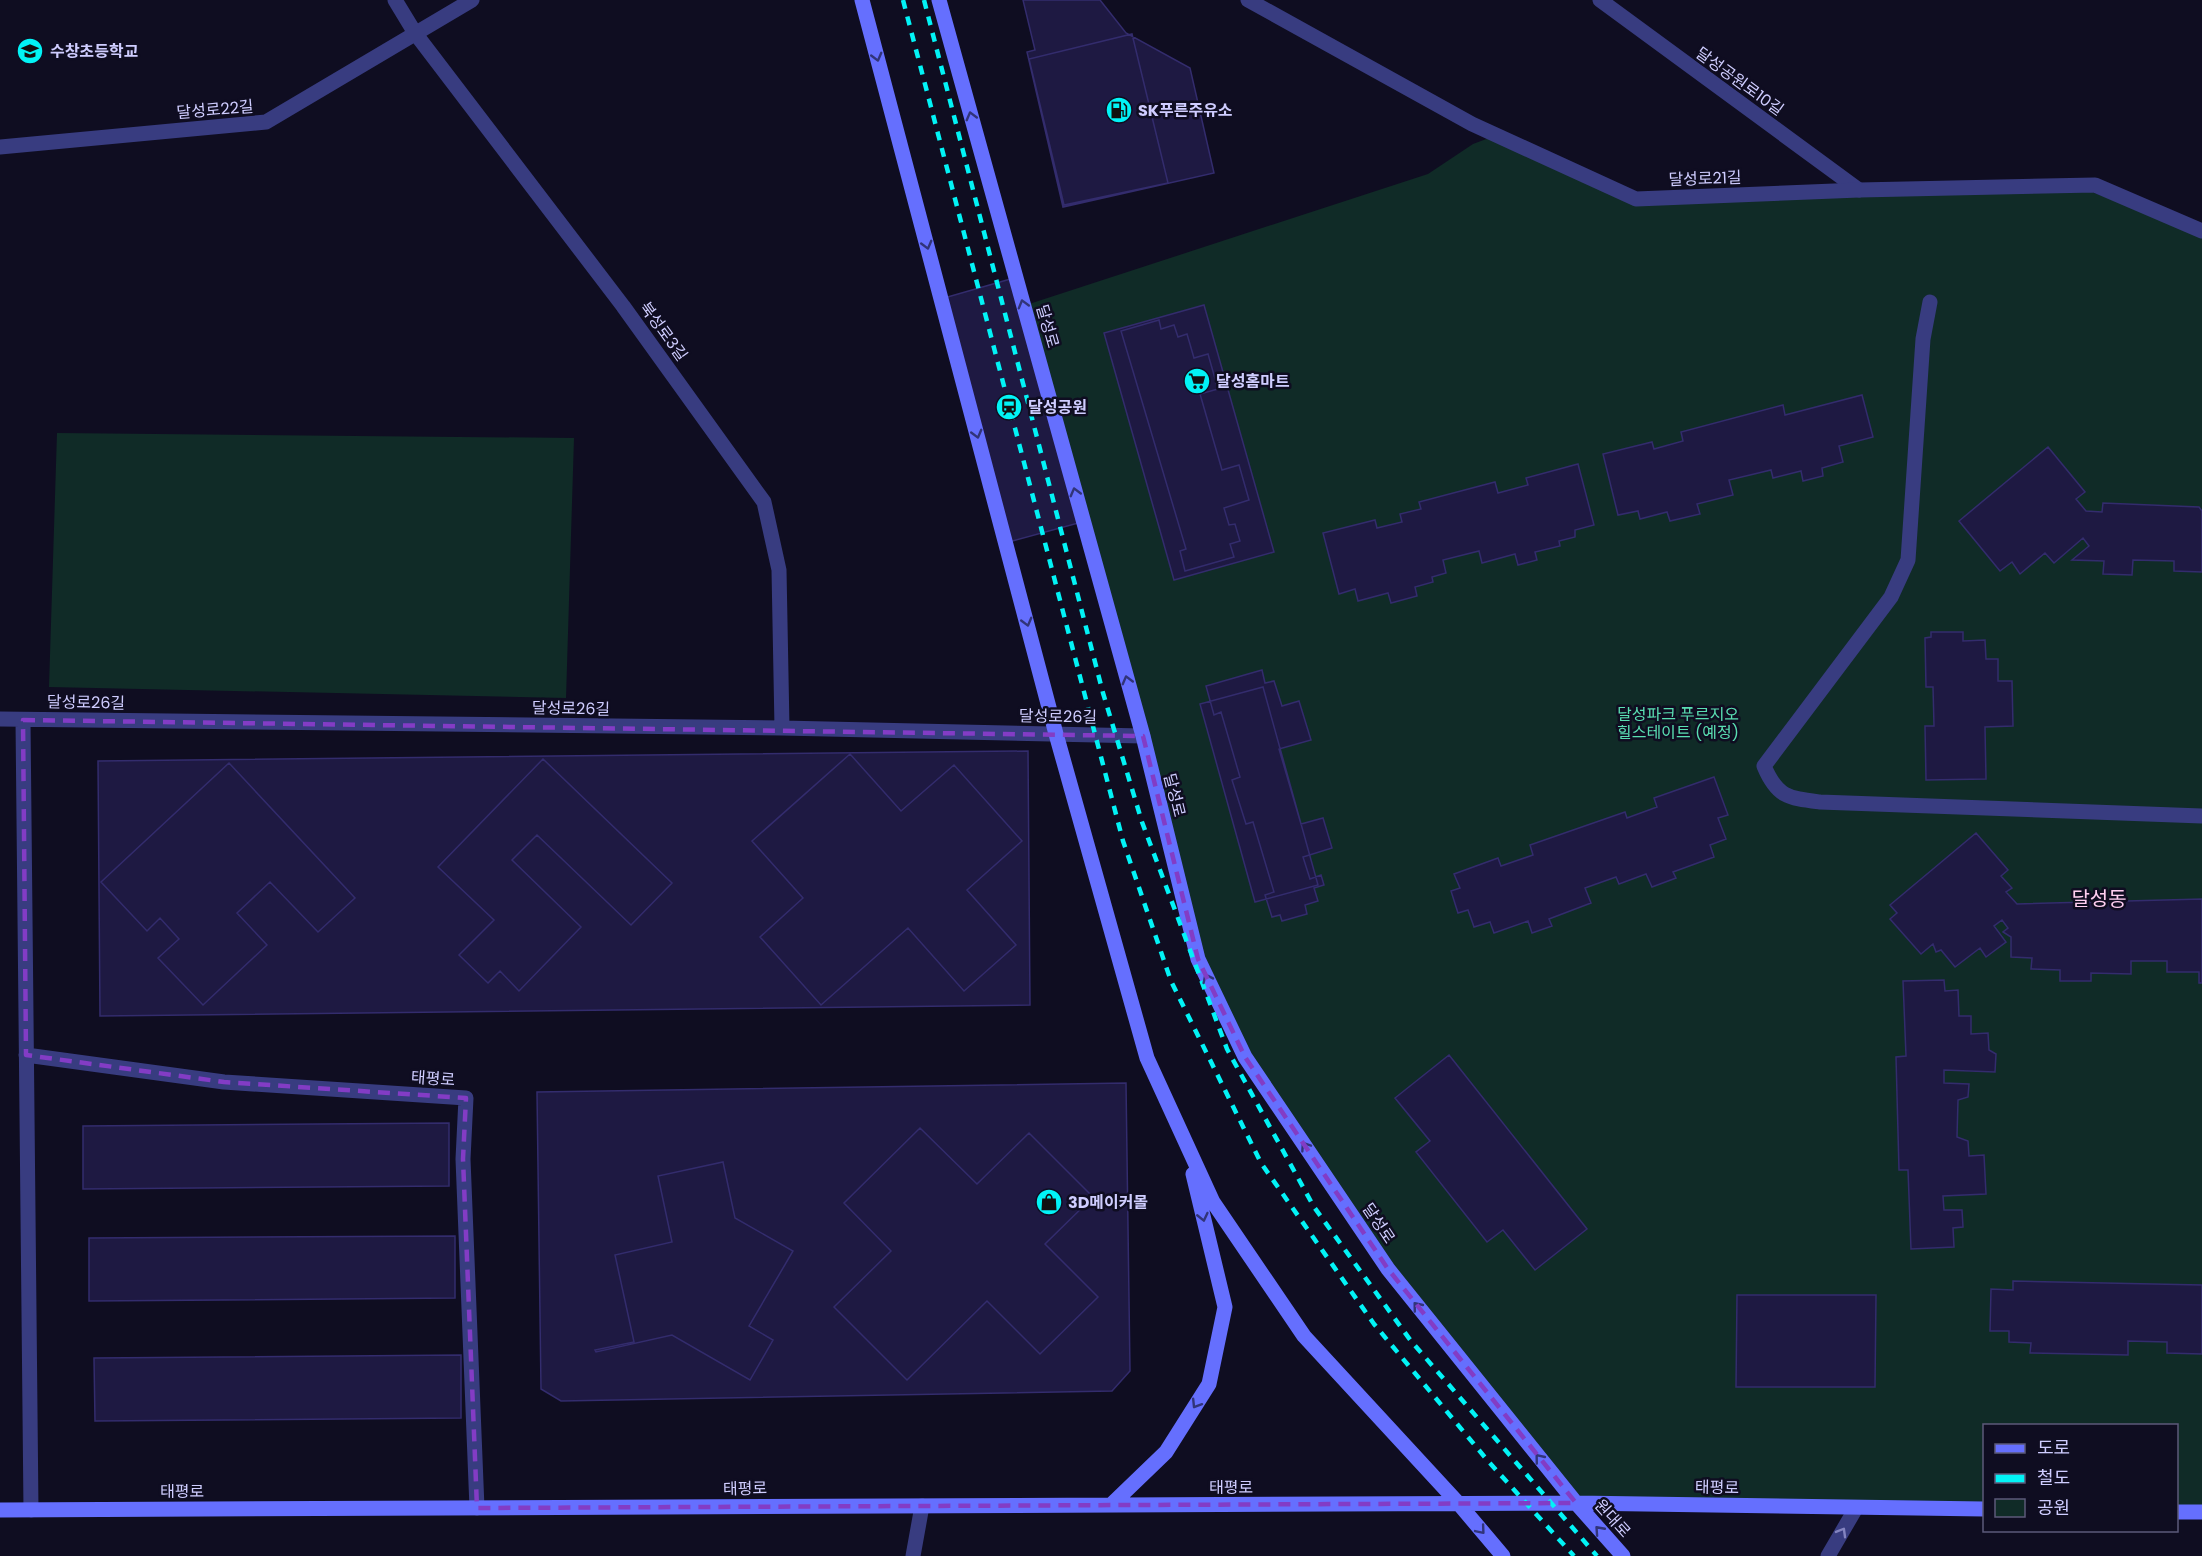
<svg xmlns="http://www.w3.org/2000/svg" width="2202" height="1556" font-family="Poppins,'Noto Sans KR',sans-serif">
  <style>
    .green { fill: #102b27 }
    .building { fill: #1e1942; stroke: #332c6d; stroke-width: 1.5 }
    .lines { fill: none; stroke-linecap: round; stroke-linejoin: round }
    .service { stroke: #383c80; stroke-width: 15 }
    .minor { stroke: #383c80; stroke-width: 15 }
    .tertiary { stroke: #383c80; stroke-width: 15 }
    .secondary { stroke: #656ffe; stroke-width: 15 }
    .rail { stroke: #02f3f6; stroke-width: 4.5; stroke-dasharray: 9 8; stroke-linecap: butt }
    .oneway { stroke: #313479 }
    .oneway2 { stroke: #8484c0 }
    .marked { fill: none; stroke: #833cc5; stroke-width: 4.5; stroke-dasharray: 12 8; stroke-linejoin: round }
    .labels { text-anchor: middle; stroke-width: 5; stroke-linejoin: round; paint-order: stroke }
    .poi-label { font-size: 16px; font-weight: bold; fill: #cfcdff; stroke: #0f0d21; text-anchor: start }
    .street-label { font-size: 16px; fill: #cfcdff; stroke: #0f0d21 }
    .park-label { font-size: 16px; fill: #5adeb2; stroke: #0f0d21 }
    .quarter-label { font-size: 20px; fill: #ffcff1; stroke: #0f0d21 }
  </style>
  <rect width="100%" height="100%" fill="#0f0d21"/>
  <path class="green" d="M1497,135L1636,199L2075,186L2202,232V1512H2177L2176,1426H1984V1509L1576,1503L1388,1269L1245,1057L1198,959L1023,306L1428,174L1473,144Z
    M57,433L574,438L566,698L49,687Z"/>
  <path class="building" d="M1023,0H1100L1126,33L1190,68L1214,173L1063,207L1027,52L1035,50Z
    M1132,34L1168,183L1064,205L1029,59Z
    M1014,278L1082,522L1005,543L937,300Z
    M1204,305L1274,552L1174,580L1104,333Z
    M1159,320L1161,329L1174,325L1178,337L1187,334L1194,358L1208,354L1218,389L1200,394L1222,470L1239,465L1249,500L1224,508L1229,525L1235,524L1240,541L1230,544L1234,557L1185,571L1180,551L1186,549L1121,331Z
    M1862,395L1873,437L1839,446L1843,462L1822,468L1823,476L1803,481L1801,471L1773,478L1771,470L1729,480L1733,495L1697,504L1700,514L1670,521L1667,512L1640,519L1638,511L1618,515L1603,454L1652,442L1654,449L1683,441L1681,432L1783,405L1785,415Z
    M2048,447L2085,492L2076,499L2086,511L2102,512L2103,503L2199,507L2202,511V572L2174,571V561L2133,560L2132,575L2103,574L2104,561L2072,560L2089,546L2083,538L2054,563L2045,553L2020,574L2012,562L2000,571L1959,521Z
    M1578,464L1594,525L1575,530V537L1559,541L1560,546L1535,552L1537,560L1518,565L1515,554L1482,563L1479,551L1443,560L1446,573L1432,577L1433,582L1415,587L1417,596L1391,603L1388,593L1358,601L1355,589L1339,594L1323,533L1375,520L1377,528L1402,522L1400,514L1421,509L1419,502L1495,482L1498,493L1528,485L1526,478Z
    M1931,632H1963V641L1985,640L1986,659H1998V681H2012L2013,726L1985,727L1986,779L1926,780L1925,726H1934L1933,687H1926L1925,638L1931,637Z
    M1262,670L1265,683L1274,681L1282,706L1299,701L1311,740L1279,749L1301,824L1323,818L1332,848L1303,857L1310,879L1321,875L1324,885L1314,888L1318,901L1305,905L1307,914L1282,921L1280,915L1272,917L1265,895L1274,892L1253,822L1246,824L1232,780L1240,777L1221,712L1214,715L1206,686Z
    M1263,687L1318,885L1255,902L1200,704Z
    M1028,751L1030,1005L100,1016L98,761Z
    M850,754L901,811L954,765L1022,841L967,890L1016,945L964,991L908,928L821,1005L760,937L803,898L752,841Z
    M543,759L672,883L631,925L537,835L512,860L581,927L519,991L500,971L488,983L459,955L494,920L438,867Z
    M229,763L355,898L318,932L270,882L237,913L267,945L203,1005L158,958L179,939L160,918L147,931L101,882Z
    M1714,777L1728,815L1718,818L1726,839L1710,845L1714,857L1673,872L1676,878L1652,887L1646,874L1619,884L1616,877L1585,888L1591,903L1549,919L1552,926L1532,933L1528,921L1494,933L1490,922L1474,927L1468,910L1458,913L1451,891L1460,888L1454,874L1498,858L1501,866L1533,855L1530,845L1625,812L1627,818L1657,807L1654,798Z
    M1976,833L2008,870L2001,876L2012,888L2006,892L2017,904L2202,899V983H2199V972H2167V961H2131V974L2091,973V981H2060V970L2031,969L2032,958L2011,957V937L2003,932L2008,928L2002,920L1994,926L2006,942L1986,957L1980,948L1955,967L1941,950L1936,952L1933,944L1921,954L1890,919L1897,913L1890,905Z
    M1944,980L1945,991L1958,990L1959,1016H1971V1034L1988,1033L1989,1050L1996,1054L1995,1072L1944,1070V1083L1969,1084L1968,1097L1958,1100L1957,1137L1968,1141L1969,1156L1984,1155L1986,1194L1943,1196L1944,1210H1962L1963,1227L1953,1228L1954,1247L1911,1249L1908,1170H1899L1896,1057L1906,1056L1903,981Z
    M1449,1055L1587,1229L1535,1270L1503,1230L1487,1242L1416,1152L1430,1141L1395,1098Z
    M1126,1083L1130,1371L1112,1391L561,1401L541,1389L537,1092Z
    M449,1123V1186L83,1189V1126Z
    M920,1128L977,1184L1029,1133L1093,1197L1045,1244L1098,1297L1040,1354L987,1301L907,1380L834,1307L891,1251L844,1203Z
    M723,1162L735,1218L793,1251L749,1326L773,1340L750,1380L672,1335L596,1352L595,1350L634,1342L615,1255L672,1242L658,1176Z
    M455,1236V1298L89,1301V1238Z
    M2013,1281L2202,1285V1354L2167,1353V1342L2128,1341V1355L2030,1353L2031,1343L2009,1342V1331H1990L1991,1289L2013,1290Z
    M1737,1295H1876L1875,1387H1736Z
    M461,1355V1418L95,1421L94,1358Z"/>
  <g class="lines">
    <path class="service" d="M1930,302L1923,339L1908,560L1891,597L1764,766C1777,797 1788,798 1820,802L2202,816"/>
    <path class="minor" d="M395,0L415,33L623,306L764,502L779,570L782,728
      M1600,0L1859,190
      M0,147L266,122L472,0
      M0,719L782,728L1143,736
      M23,720L31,1510
      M26,1055L224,1082L466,1098L463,1159L477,1508
      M913,1556L922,1506
      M1828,1556L1856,1508"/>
    <path class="tertiary" d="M1248,0L1472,124L1636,199L1859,190L2095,185L2202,231"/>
    <path class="secondary" d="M862,0L1056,734L1147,1058L1213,1202L1304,1336L1459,1504L1503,1556
      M939,0L1143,736L1198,959L1245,1057L1388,1269L1576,1503L1623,1556
      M1111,1505L1166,1452L1209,1384L1225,1307L1193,1174
      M0,1510L1576,1503L1984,1509
      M2176,1512H2202"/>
    <path class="rail" d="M903,0L1123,841L1171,981L1261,1163L1374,1324L1488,1461L1574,1556
      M924,0L1103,693L1142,822L1227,1049L1314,1207L1411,1341L1597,1556"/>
  </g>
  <defs><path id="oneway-chevron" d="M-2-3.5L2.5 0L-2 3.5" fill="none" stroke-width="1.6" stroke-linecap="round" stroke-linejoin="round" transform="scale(1.5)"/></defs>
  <g class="oneway">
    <use href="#oneway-chevron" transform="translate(877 57) rotate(75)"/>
    <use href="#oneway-chevron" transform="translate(971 116) rotate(-105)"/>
    <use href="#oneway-chevron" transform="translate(927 245) rotate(75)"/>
    <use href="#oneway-chevron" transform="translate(1023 304) rotate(-106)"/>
    <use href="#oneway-chevron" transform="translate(977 434) rotate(75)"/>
    <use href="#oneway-chevron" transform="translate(1075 492) rotate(-105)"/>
    <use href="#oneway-chevron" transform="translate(1027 622) rotate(75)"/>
    <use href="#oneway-chevron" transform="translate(1127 680) rotate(-105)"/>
    <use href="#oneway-chevron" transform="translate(1207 978) rotate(-116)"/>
    <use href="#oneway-chevron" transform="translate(1305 1146) rotate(-124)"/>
    <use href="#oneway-chevron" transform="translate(1203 1217) rotate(77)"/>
    <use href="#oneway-chevron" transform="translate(1417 1306) rotate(-129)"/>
    <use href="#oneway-chevron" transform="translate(1196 1404) rotate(122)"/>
    <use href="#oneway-chevron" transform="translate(1539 1458) rotate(-129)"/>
    <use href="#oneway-chevron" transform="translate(1481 1530) rotate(50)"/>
    <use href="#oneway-chevron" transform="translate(1599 1530) rotate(-132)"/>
  </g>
  <use class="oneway2" href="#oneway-chevron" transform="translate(1842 1532) rotate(-60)"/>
  <path class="marked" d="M23,720L1143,736L1198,959L1245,1057L1388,1269L1576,1503L477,1508L463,1159L466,1098L224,1082L26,1055Z"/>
  <defs>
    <symbol id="school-disc" viewBox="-11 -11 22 22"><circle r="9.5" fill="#02f3f6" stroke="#0f0d21"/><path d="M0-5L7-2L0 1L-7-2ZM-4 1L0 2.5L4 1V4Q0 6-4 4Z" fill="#111"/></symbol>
    <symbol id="fuel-disc" viewBox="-11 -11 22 22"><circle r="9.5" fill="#02f3f6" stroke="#0f0d21"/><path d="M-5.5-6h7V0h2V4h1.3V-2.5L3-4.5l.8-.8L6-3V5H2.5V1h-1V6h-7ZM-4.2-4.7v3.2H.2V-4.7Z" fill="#111"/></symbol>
    <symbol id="supermarket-disc" viewBox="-11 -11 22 22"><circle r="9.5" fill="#02f3f6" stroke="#0f0d21"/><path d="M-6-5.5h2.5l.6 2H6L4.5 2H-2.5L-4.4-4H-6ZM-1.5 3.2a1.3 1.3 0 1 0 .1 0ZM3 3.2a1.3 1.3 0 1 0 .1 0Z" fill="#111"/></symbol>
    <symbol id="station-disc" viewBox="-11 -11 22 22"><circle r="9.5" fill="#02f3f6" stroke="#0f0d21"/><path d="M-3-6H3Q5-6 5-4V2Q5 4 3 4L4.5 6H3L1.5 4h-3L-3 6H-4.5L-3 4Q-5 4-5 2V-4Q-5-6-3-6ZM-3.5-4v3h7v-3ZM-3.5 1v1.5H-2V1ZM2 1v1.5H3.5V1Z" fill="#111"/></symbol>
    <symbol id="shop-disc" viewBox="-11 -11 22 22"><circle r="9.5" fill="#02f3f6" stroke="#0f0d21"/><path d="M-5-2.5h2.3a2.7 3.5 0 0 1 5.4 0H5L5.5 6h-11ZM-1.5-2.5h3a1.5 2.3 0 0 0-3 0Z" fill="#111"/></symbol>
  </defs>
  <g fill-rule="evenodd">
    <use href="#school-disc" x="15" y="36" width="30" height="30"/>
    <use href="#fuel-disc" x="1104" y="95" width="30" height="30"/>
    <use href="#supermarket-disc" x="1182" y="366" width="30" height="30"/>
    <use href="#station-disc" x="994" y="392" width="30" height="30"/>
    <use href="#shop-disc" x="1034" y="1187" width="30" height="30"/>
  </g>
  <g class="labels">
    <g class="poi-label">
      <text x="50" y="57">수창초등학교</text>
      <text x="1138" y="116">SK푸른주유소</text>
      <text x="1216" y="387">달성홈마트</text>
      <text x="1028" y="413">달성공원</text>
      <text x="1068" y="1208">3D메이커몰</text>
    </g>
    <g class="street-label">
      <text transform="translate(1740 81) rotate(36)" y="6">달성공원로10길</text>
      <text transform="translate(215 109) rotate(-5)" y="6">달성로22길</text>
      <text transform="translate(1705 178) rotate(-2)" y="6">달성로21길</text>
      <text transform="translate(1048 326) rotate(74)" y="6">달성로</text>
      <text transform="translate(664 331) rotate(54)" y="6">북성로3길</text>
      <text transform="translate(86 702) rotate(1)" y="6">달성로26길</text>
      <text transform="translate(571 708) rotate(1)" y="6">달성로26길</text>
      <text transform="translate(1058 716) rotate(1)" y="6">달성로26길</text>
      <text transform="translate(1175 795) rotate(76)" y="6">달성로</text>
      <text transform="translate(433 1078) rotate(4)" y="6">태평로</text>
      <text transform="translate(1379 1223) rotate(56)" y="6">달성로</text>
      <text x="1231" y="1493">태평로</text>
      <text transform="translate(1717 1487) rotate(1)" y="6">태평로</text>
      <text transform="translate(745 1488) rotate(-1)" y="6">태평로</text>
      <text x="182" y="1497">태평로</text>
      <text transform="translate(1613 1518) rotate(48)" y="6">원대로</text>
    </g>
    <g class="park-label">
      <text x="1678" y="720">달성파크 푸르지오<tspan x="1678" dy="18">힐스테이트 (예정)</tspan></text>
    </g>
    <g class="quarter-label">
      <text x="2099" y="906">달성동</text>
    </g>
  </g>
  <rect x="1983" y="1424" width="195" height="108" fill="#0f0d21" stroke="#5c5a7a" stroke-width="1.5"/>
  <rect x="1995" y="1444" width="30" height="9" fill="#656ffe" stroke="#5c5a7a" stroke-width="1.5"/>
  <text x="2037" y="1454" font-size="18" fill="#cfcdff">도로</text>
  <rect x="1995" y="1474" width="30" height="9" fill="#02f3f6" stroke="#5c5a7a" stroke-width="1.5"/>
  <text x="2037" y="1484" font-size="18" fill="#cfcdff">철도</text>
  <rect x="1995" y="1499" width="30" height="18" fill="#102b27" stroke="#5c5a7a" stroke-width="1.5"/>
  <text x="2037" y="1514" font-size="18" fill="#cfcdff">공원</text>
</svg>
